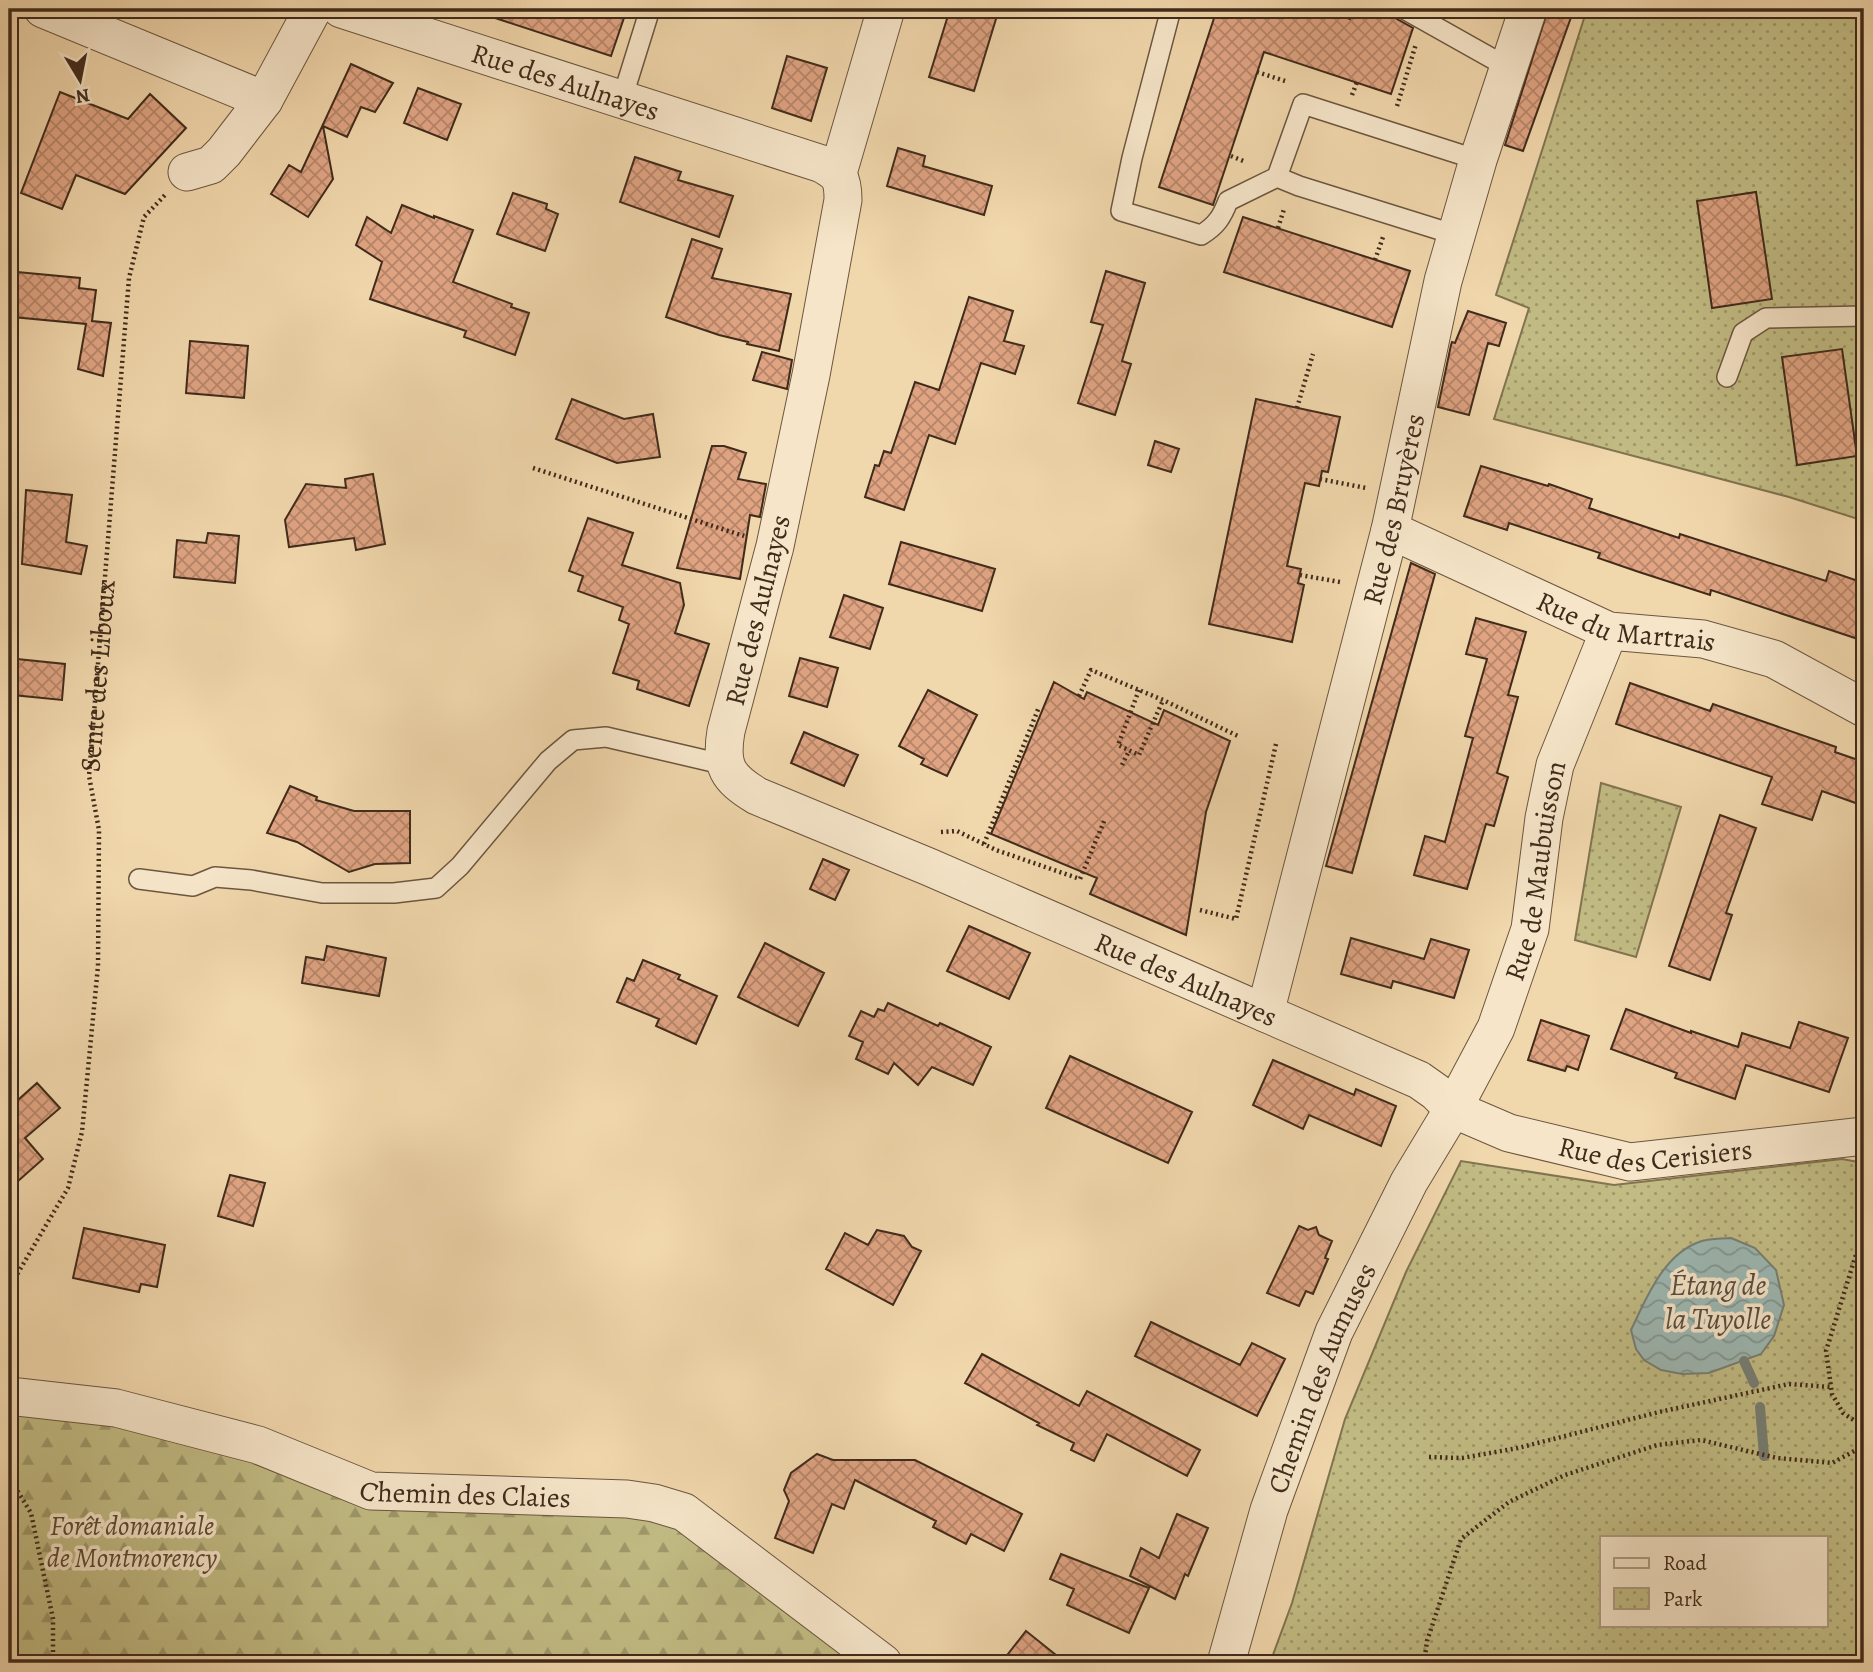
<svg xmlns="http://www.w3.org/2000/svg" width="1873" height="1672" font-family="Alegreya,serif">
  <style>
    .forest { fill: url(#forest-firs); stroke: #817450; stroke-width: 2 }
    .park { fill: url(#park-dots); stroke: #817450; stroke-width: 2; fill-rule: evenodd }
    .water { fill: url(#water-waves); stroke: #788076; stroke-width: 2 }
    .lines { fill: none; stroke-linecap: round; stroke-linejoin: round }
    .stream { stroke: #788076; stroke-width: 10 }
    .building { fill: url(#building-cross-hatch); stroke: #402b1b; stroke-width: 2 }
    .service-casing { stroke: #6c563f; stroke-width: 22 }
    .minor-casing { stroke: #6c563f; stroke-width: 39 }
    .path { stroke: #402b1b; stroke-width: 4.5; stroke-dasharray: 2 3.5; stroke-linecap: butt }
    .service { stroke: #f6e5c9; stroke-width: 19 }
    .minor { stroke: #f6e5c9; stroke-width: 37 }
    .labels { text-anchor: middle; stroke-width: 7; stroke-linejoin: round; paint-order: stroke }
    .street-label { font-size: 28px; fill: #402b1b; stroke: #f6e5c9 }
    .park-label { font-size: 28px; font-style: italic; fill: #5a4830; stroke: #f6e5c9 }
    .water-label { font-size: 30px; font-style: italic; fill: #574e41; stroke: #f6e5c9 }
  </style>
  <defs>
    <pattern id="forest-firs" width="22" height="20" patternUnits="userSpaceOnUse" patternTransform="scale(1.75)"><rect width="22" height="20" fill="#c2bc84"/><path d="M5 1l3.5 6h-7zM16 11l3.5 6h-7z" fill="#9f996b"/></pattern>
    <pattern id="park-dots" width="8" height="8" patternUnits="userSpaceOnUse" patternTransform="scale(1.75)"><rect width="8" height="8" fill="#c2bc84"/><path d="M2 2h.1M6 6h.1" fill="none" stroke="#9f996b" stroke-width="1.8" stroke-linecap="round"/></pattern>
    <pattern id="water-waves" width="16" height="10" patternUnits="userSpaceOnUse" patternTransform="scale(1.75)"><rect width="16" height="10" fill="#9db8b3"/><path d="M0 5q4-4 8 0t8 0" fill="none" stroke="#819691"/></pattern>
    <pattern id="building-cross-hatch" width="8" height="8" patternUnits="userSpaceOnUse" patternTransform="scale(1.75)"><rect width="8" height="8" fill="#e0a483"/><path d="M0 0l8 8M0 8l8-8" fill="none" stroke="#b7866a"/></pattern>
  </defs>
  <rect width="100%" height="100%" fill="#f1d7ac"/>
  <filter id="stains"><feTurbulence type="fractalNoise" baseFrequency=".00286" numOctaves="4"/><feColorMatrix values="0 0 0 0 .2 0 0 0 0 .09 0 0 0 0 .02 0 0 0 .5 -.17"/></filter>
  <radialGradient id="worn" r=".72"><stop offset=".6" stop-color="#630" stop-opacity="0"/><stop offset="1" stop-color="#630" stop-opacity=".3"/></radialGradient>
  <path class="forest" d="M9,1396L359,1487L654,1503L882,1663H9Z"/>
  <path class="park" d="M1587,9H1864V521L1789,497L1494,419L1529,308L1496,295Z
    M1601,783L1681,807L1636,957L1575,940Z
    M1842,1159L1864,1163V1663H1270L1292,1603L1345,1419L1406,1272L1461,1161L1614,1185ZM1602,1537H1826V1625H1602Z"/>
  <path class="water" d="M1731,1238L1755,1248L1776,1270L1784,1305L1774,1336L1761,1354L1709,1373L1682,1374L1661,1370L1644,1360L1636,1349L1631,1330C1646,1299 1663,1255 1699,1242C1708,1238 1721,1239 1731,1238Z"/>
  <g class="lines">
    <path class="stream" d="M1744,1361L1754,1383
      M1760,1407L1764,1456"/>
  </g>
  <path class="building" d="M484,9H627L611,56L483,14Z
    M950,9H999L974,91L929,77Z
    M1217,9H1319L1350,19L1351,9H1392L1397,19L1413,28L1391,94L1264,52L1213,205L1159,187Z
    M1548,9H1574L1523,151L1505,145Z
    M787,56L827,68L811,121L772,108Z
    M351,64L393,83L375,112L361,107L347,137L323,126L333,179L308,217L271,194L289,165L301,172Z
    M418,88L461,104L447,140L404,123Z
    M60,92L128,119L150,94L186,128L125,194L76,175L62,209L21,193Z
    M898,148L925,156L923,166L992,186L984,215L887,186Z
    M635,157L681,172L678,180L733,196L719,237L620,202Z
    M1756,192L1772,299L1712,308L1697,201Z
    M513,193L547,204L546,209L558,214L545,251L497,234Z
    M402,205L434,218V216L473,230L453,282L512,304L511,307L529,313L515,355L464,337L466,331L370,299L382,262L356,245L367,217L391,233Z
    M1243,217L1410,271L1392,327L1224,272Z
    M692,239L722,249L712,278L791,294L779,351L747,344L748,342L719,335L666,317Z
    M1106,271L1145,283L1122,361L1131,364L1115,415L1078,403L1103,325L1091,322Z
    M17,272L80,278L79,288L96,290L92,321L111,323L103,376L78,369L86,324L13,317Z
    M969,297L1013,311L1004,341L1024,346L1015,374L981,363L955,444L929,435L904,510L865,497L875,465L879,466L884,451L891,453L915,382L939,390Z
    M1468,311L1506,323L1499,346L1488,343L1469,415L1438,407L1451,345L1452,342L1455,343Z
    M190,341L248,346L244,398L186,393Z
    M1842,349L1857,456L1797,465L1782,357Z
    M762,352L792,360L787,389L753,380Z
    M572,399L624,419L653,414L660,457L617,463L556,439Z
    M1256,399L1340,417L1328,472L1322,471L1319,486L1305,483L1287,566L1301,569L1298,583L1304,585L1292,642L1209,624Z
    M1155,441L1179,449L1171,472L1148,465Z
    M712,446H724L746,453L738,479L766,484L760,517L750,515L740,579L677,568Z
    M1481,466L1548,486L1549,484L1592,499L1589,508L1679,538L1680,534L1826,581L1829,571L1864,583V641L1711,590L1710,595L1639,572L1598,558L1600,553L1509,523L1507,530L1464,516Z
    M373,474L385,544L356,550L354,538L289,547L285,520L306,484L346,488L345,479Z
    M26,490L72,495L66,542L87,546L81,574L22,564Z
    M588,518L633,533L622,565L680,583L684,605L675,633L709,644L689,706L637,689L639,681L613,673L629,624L619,620L623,607L578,591L583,576L569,571Z
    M208,533L239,536L235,583L174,577L177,540L206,543Z
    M901,542L995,569L982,611L889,584Z
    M1411,563L1435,574L1352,873L1326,866Z
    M844,595L883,608L870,649L830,637Z
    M1476,618L1526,632L1508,695L1518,697L1497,773L1508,777L1494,826L1486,824L1467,889L1414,875L1425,836L1445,842L1473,738L1465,736L1487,659L1466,654Z
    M800,658L838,668L827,707L789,696Z
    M17,659L65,664L62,700L13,695Z
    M1054,682L1084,699L1087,692L1158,725L1164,710L1230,741L1206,812L1186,935L1090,894L1097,878L991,834Z
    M1630,683L1710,711L1713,704L1836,747L1835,752L1864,762V806L1822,791L1812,820L1762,804L1772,777L1616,724Z
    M928,690L977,715L947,776L921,764L924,759L899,746Z
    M804,732L858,755L844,786L791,763Z
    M290,786L317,797L316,800L354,811H410V863L375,864L349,872L297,842L267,833Z
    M1720,815L1756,828L1726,913L1732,915L1710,980L1669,966Z
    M823,859L849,870L835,900L810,889Z
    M969,926L1030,953L1009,999L947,971Z
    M1351,938L1424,959L1431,939L1469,950L1454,998L1393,981L1391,988L1341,974Z
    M765,943L824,973L798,1026L738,997Z
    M327,946L386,958L379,996L302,983L306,957L324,960Z
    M643,960L680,975L678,979L717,996L696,1044L656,1026L659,1019L617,1002L627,978L634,981Z
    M888,1003L938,1026L940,1023L991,1047L973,1085L932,1067L918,1085L894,1063L888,1074L856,1059L863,1042L849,1036L861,1011L874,1017L878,1009L884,1011Z
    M1626,1009L1691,1033V1031L1738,1047L1742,1033L1790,1048L1799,1022L1848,1038L1829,1092L1746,1065L1735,1099L1675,1078L1677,1073L1611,1049Z
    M1541,1020L1589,1036L1578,1070L1567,1066L1565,1071L1528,1060Z
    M1070,1056L1192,1112L1168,1163L1046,1108Z
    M1273,1060L1354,1095L1356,1089L1396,1106L1381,1146L1309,1115L1303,1129L1253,1105Z
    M37,1083L60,1108L25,1138L43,1159L9,1189V1108Z
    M230,1175L265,1183L253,1226L218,1216Z
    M1299,1226L1308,1230L1316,1227L1319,1235L1332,1241L1325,1258L1328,1259L1313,1294L1306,1291L1299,1306L1267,1293Z
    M84,1228L165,1245L157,1287L141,1284L139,1292L73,1278Z
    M877,1230L904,1236L912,1247L921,1251L893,1305L826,1269L845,1233L868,1245Z
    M1151,1322L1240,1365L1252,1343L1285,1359L1257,1416L1135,1356Z
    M982,1354L1079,1406L1087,1391L1200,1450L1187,1476L1107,1434L1094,1461L1071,1450L1074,1443L1037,1425L1039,1423L965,1383Z
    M817,1454L833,1460H915L1022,1514L1004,1551L971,1534L966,1544L933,1527L936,1521L855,1480L844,1509L832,1504L813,1553L775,1538L789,1501L784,1490L791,1473Z
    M1177,1514L1208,1528L1188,1576L1185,1574L1175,1599L1130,1576L1141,1548L1159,1558Z
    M1061,1554L1149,1588L1129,1633L1067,1605L1074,1589L1050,1579Z
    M1026,1631L1066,1663H1001Z"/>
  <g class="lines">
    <defs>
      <path id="service" d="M1171,9L1132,158L1121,211L1201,235C1216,226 1222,217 1228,201L1277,177
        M1404,9L1509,68
        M622,99L650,9
        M1456,235L1299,186L1277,177L1303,104L1478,160
        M1727,377L1743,333L1766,318L1864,316
        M139,879L193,886L215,877L251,880L322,893H394L436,888L460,866L548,761L573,740L606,737L726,765"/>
      <g id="minor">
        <path d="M43,9L264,100"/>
        <path id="s2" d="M341,9L822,164C840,174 843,179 843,200L811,375L775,546L726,731C720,766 727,778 757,796L929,867L1419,1080L1436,1092L1453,1109L1509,1133L1630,1162L1864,1136"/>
        <path d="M187,172L211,165L224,152L264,100L313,9"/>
        <path d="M838,173L886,9"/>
        <path id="s3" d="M1390,530L1609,631L1703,639L1774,659L1864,708"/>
        <path id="s4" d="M1265,1013L1390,530L1443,281L1478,160L1528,9"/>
        <path id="s5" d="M9,1396L116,1408L258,1445L371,1491L627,1499L654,1503L684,1512L883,1663"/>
        <path id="s6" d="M1226,1663L1269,1510L1334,1332L1409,1182L1453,1109L1496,1028L1530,929L1544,818L1555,765L1609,631"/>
      </g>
    </defs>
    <use href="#service" class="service-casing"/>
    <use href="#minor" class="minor-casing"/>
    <g class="path">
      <path d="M1257,72L1285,81"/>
      <path d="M1352,95L1357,82"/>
      <path d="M1397,106L1416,44"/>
      <path d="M1231,156L1246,162"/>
      <path d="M1278,228L1284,209"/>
      <path d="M1375,260L1383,237"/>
      <path d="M1297,408L1313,354"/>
      <path d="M533,468L744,536"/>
      <path d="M1320,479L1366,488"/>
      <path d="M1300,575L1340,582"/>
      <path d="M1139,690L1118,745L1139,755L1163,700"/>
      <path d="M1079,696L1091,670L1163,700L1240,737"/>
      <path d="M1122,765L1129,751"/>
      <path d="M941,832L957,831L996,850L1080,879L1105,819"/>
      <path d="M984,844L1039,707"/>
      <path d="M1200,910L1236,919L1276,744"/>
      <path d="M1864,1229L1826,1351L1832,1394L1843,1413L1864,1427"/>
      <path id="s1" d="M9,1288L68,1188L82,1132L98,966L99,830L89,776L129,278L144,217L165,195"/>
      <path d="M1429,1457L1462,1458L1518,1448L1659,1412L1789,1384L1830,1387"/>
      <path d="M9,1477L31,1513L53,1619V1663"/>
      <path d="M1424,1663L1427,1641L1461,1539L1509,1502L1565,1475L1657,1445L1701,1440L1777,1458L1832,1463L1858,1449L1864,1443"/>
    </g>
    <use href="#service" class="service"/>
    <use href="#minor" class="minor"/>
  </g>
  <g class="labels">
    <g class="street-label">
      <text dy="10" stroke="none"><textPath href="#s2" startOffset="236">Rue des Aulnayes</textPath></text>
      <text dy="10" stroke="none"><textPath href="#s4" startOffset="520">Rue des Bruyères</textPath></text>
      <text transform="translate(757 610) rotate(-76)" y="10">Rue des Aulnayes</text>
      <text dy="10" stroke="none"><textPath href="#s3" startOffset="256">Rue du Martrais</textPath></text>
      <text dy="10" stroke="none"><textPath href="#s1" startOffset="632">Sente des Liboux</textPath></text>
      <text dy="10" stroke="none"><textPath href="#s6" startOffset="856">Rue de Maubuisson</textPath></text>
      <text dy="10" stroke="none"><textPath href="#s2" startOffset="1640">Rue des Aulnayes</textPath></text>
      <text dy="10" stroke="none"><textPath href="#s2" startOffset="2149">Rue des Cerisiers</textPath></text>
      <text dy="10" stroke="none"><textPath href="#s6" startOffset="301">Chemin des Aumuses</textPath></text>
      <text dy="10" stroke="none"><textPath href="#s5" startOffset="471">Chemin des Claies</textPath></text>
    </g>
    <g class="park-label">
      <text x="132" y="1535">Forêt domaniale<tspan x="132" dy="32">de Montmorency</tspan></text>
    </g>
    <g class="water-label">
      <text x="1718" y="1295">Étang de<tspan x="1718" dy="34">la Tuyolle</tspan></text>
    </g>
  </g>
  <rect width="1873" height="1672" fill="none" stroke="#f1d7ac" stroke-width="35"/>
  <rect x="10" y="10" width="1852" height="1651" fill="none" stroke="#402b1b" stroke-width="3.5"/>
  <rect x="18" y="18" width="1838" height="1637" fill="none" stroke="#402b1b" stroke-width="2"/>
  <rect x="1600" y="1536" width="228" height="91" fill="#f6e5c9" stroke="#ad9b83" stroke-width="2"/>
  <rect x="1614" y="1558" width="35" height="10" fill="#f6e5c9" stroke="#ad9b83" stroke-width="2"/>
  <text x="1663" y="1570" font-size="21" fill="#402b1b">Road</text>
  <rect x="1614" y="1588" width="35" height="21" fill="url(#park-dots)" stroke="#ad9b83" stroke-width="2"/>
  <text x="1663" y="1606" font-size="21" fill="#402b1b">Park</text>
  <g transform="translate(80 80) rotate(170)" stroke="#f6e5c9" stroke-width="5" paint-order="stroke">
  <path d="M0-5L12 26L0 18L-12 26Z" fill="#402b1b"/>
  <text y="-10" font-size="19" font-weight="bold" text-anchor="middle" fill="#402b1b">N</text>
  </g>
  <rect width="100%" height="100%" filter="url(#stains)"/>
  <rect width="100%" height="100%" fill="url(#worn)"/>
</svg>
